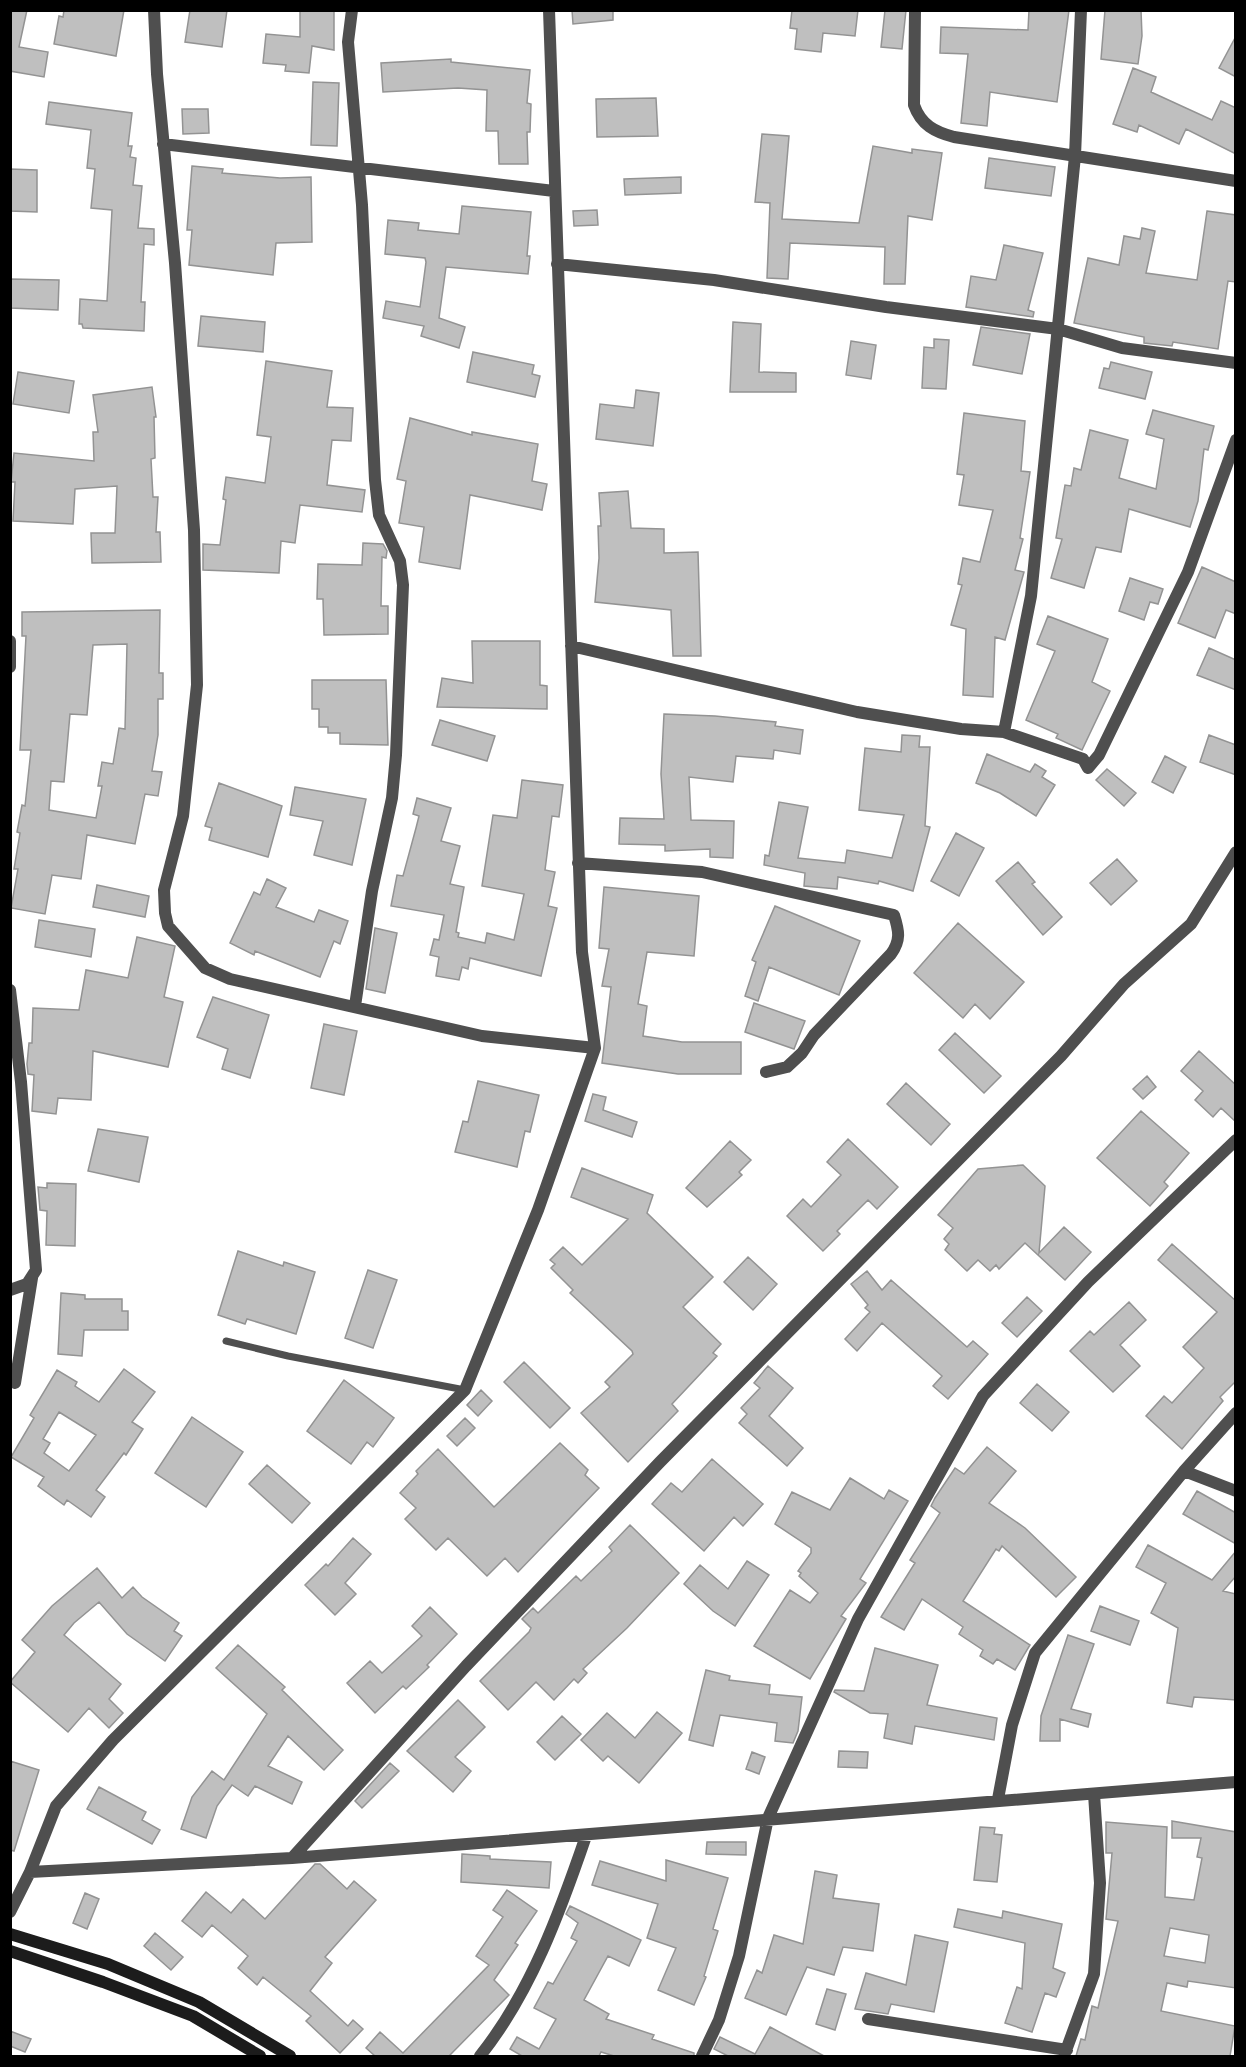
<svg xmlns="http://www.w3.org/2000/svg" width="1246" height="2067" font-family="Cabin,sans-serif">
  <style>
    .building { fill: #bfbfbf; stroke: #939393; stroke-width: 1.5; fill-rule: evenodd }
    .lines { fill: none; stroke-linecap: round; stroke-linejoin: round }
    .service { stroke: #4f4f4f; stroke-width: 7 }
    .minor { stroke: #4f4f4f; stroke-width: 12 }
    .secondary { stroke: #1c1c1c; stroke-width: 12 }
  </style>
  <rect width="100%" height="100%" fill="#fff"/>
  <path class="building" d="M10,10H27L19,47L48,52L44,77L10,71Z
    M64,10H124L116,56L54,44L59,16L63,17Z
    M190,10H227L222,47L185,42Z
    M300,10H334V50L312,46L309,73L285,71L286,65L263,63L266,34L300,37Z
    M572,10H613V20L573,24Z
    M792,10H858L855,36L823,33L821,52L795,49L797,29L790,28Z
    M885,10H906L902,49L881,47Z
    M1029,10H1069L1057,102L990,92L987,126L961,123L968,54L940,53L941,27L1028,30Z
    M1105,10H1141L1142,36L1138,64L1101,59Z
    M1236,36V77L1219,68Z
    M451,59V62L530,70L527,103L531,104L530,132H527L528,164H499L498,131H486L487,90L458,88L383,92L381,63Z
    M1133,68L1156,77L1151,92L1212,120L1221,101L1236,108V154L1186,129L1179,144L1139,125L1137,132L1113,124Z
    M313,82L339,83L337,146L311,145Z
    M656,98L658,136L597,137L596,99Z
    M49,102L132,113L128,146H132L130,157L136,158L133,185L142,186L138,228L154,229V245L144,244L141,302H145L144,331L83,328L82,324H79L80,299L107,301L112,210L91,208L95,169L87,168L91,130L46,124Z
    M182,109H208L209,133L183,134Z
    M762,134L789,136L782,219L859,223L873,146L912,153V149L942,153L932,220L908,216L905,284H884L885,247L790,243L788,279L767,278L770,203L755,202Z
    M989,158L1055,167L1051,196L985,188Z
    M192,166L223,169L222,173L280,178L311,177L312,242L276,243L273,275L189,265L192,230H187Z
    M10,169L37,170V212L10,211Z
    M681,177V193L625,195L624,179Z
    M462,206L531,212L527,256H530L528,274L446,267L439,318L465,327L459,348L421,336L424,326L383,318L386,301L420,307L426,262L425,258L385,254L388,220L419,223L418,230L459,234Z
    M597,210L598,225L574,226L573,211Z
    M1207,211L1236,215V282L1228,281L1218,349L1173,342L1172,346L1144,343V337L1074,323L1088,258L1119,265L1124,236L1140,239L1142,228L1155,231L1146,273L1197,280Z
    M1004,245L1043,253L1028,310L1034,312L1033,317L966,307L971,276L996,280Z
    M10,279L59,280L58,310L10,308Z
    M201,316L265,322L263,352L198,346Z
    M733,322L761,324L759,372L796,373V392H730Z
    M981,327L1030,334L1022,374L973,365Z
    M934,339L949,340L946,389L922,388L924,347L934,348Z
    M851,341L876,345L871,379L846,375Z
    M473,352L534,365L532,374L540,376L535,397L467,382Z
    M266,361L332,371L327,407L353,408L351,441L332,440L327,485L365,490L362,512L300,505L295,543L281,541L279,573L203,570V544L220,545L226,500L223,499L226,477L265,483L271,437L257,435Z
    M1111,362L1152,372L1145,399L1099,388L1104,368L1109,369Z
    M18,372L74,381L69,413L13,404Z
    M152,387L156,417H154L155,458L151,459L153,497H158L156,532H160L161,562L92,563L91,533H115L117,486L75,489L73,524L13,521L15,482H11L14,453L94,461L93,432H98L93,395Z
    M636,390L659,393L653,446L596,439L600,404L634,408Z
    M1153,410L1214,426L1208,450L1204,449L1198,501L1190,527L1129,509L1121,552L1096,547L1084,588L1051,578L1062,539L1056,538L1065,485L1071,486L1074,468L1081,470L1090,430L1128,440L1119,478L1156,489L1164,439L1146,434Z
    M964,413L1025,421L1021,471L1030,472L1020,538L1023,539L1015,570L1024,572L1005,640L995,637L993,697L963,695L966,629L951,625L962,585L958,584L963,558L980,562L993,510L959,505L964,475L957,474Z
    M410,418L472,435V432L538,444L532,481L547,484L542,510L470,495L460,569L419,562L424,527L399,523L406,481L397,479Z
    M628,491L631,528L664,529V553L698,552L701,656H673L671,610L595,602L599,558L598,526H601L599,493Z
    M363,543L383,544L387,551L386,558L382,557L381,606H388V634L324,635L323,599H317L318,564L362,565Z
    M1202,567L1236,582V614L1226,610L1215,638L1178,623Z
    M1130,578L1163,589L1158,604L1150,602L1144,620L1119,611Z
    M160,610L159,673H163V699H158V735L152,771L162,772L158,796L145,794L135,844L87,835L81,879L52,875L45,914L11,908L18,869H14L20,833L17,832L22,805L25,806L31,750H20L26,636H22V612ZM127,644L125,729L119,728L113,764L102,762L98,786H102L96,818L49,810L51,781L64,782L70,714L87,715L93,645Z
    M1048,616L1108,639L1092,682L1110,691L1082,750L1056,738L1058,734L1026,720L1055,651L1037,644Z
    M472,641H540V685L547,686V709L437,707L442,678L473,683Z
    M1209,648L1236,660V690L1197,675Z
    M312,680H386L388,745L340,744V733H328V727H319V709H312Z
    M664,714L715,716L776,722L775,726L803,730L800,754L774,750L773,759L736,756L733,782L689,777L691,820L734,821L733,858L710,857V849L665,851V845L619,844L620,818L664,819L661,774Z
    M440,720L495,736L487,761L432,745Z
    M902,735L920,736L919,747H930L925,826L930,827L913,891L879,881L878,884L838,877L837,889L804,886L805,873L764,865L765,855L769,856L779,802L808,807L798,858L845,863L847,850L892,858L904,815L859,810L865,748L901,752Z
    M1209,735L1236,745V775L1200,762Z
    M987,754L1030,772L1035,764L1046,771L1042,777L1055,785L1036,816L1000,793L976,783Z
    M1165,756L1186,767L1173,793L1152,782Z
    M1107,769L1136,793L1124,806L1096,780Z
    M522,780L563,785L559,817L552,816L545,870L555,872L548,906L557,908L541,976L470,958L468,969L462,967L459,980L436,976L439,957L430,955L434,939L439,940L444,915L391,906L397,875L403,876L416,828L419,816L413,814L417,798L451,808L441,841L460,846L450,884L464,887L456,932L459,933L458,937L485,943L487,933L514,940L524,894L482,886L493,815L517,818Z
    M219,783L282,806L268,857L209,840L212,828L205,826Z
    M295,787L366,799L352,865L314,855L323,821L290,815Z
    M956,833L984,848L959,896L931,881Z
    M1117,859L1137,881L1111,905L1090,883Z
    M1018,862L1035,882L1032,884L1062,917L1043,935L996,881Z
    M267,879L286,888L276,907L314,922L319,910L348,921L340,944L334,941L320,977L255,951L254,955L230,943L254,892L260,895Z
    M97,885L149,896L145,917L93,907Z
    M604,887L699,896L694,956L647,952L638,1004L647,1006L643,1036L682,1042H741V1074H678L602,1063L611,987L602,986L609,949L599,948Z
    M775,906L860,941L839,995L769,967L758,1001L745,996L756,962L752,960Z
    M39,920L95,929L91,957L35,947Z
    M958,923L1024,982L990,1019L975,1004L963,1018L914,973Z
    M375,928L397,933L385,993L366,989Z
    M137,937L175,946L164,997L183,1002L168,1067L93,1051L91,1100L58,1098L56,1114L32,1111L34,1075L28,1074L27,1064L29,1043H32L33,1008L79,1010L86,970L128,978Z
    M213,997L269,1015L250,1078L222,1069L228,1049L197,1037Z
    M754,1003L805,1021L794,1049L745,1032Z
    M324,1024L357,1031L344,1095L311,1088Z
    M955,1033L1001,1076L984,1093L939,1050Z
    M1199,1051L1236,1085V1122L1221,1108L1213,1117L1195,1100L1203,1091L1181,1071Z
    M1147,1076L1156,1087L1143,1099L1133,1089Z
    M478,1081L539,1095L530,1132L525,1131L517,1167L455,1152L463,1121L468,1122Z
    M906,1083L950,1124L931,1145L887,1104Z
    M593,1094L606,1097L603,1110L637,1122L632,1137L585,1121Z
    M1141,1111L1189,1153L1164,1182L1168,1186L1150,1206L1097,1158Z
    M98,1129L148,1137L139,1182L88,1171Z
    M848,1139L898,1187L877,1209L868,1200L837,1231L840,1234L823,1251L787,1216L803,1199L811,1207L841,1175L827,1162Z
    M730,1141L751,1160L739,1172L742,1175L707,1207L686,1188Z
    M1023,1165L1045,1186L1039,1253L1064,1227L1091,1252L1065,1280L1025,1243L999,1269L996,1265L990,1271L978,1260L967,1271L945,1250L949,1244L944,1239L953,1228L938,1215L978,1169Z
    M582,1168L653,1195L647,1213L713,1277L683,1307L721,1344L713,1353L717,1356L672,1404L678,1411L628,1462L581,1413L610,1387L605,1382L633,1354L632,1351L570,1293L573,1290L551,1268L555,1264L550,1260L563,1247L582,1265L628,1219L571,1197Z
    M47,1183L76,1184L75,1246L46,1245L47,1211L40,1210L38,1187L47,1188Z
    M1172,1244L1236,1301V1381L1220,1397L1223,1401L1182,1449L1146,1416L1164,1396L1172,1403L1204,1368L1183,1347L1217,1312L1158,1260Z
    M238,1251L283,1266L284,1262L315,1272L296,1334L247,1319L245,1324L218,1315Z
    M748,1257L777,1284L753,1310L724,1282Z
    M368,1270L397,1280L373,1348L345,1338Z
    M867,1271L882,1290L891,1280L967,1347L973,1341L988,1354L948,1399L933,1386L942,1376L882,1323L857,1351L845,1339L870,1312L865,1308L868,1305L851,1284Z
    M61,1293L85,1295V1299H122V1311H128V1330H84L82,1356L58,1354Z
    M1027,1297L1042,1311L1017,1337L1002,1323Z
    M1129,1302L1146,1320L1120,1345L1140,1366L1113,1392L1070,1351L1090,1331L1094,1335Z
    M524,1362L570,1408L550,1428L504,1382Z
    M768,1366L793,1388L769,1416L803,1448L787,1466L739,1423L747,1414L741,1408L760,1388L754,1383Z
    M124,1369L155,1392L132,1422L143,1429L126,1455L124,1453L96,1490L105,1497L91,1517L67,1500L64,1505L38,1486L44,1477L11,1457L34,1418L30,1415L57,1370L77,1382L75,1386L99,1402ZM59,1412L96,1435L69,1471L44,1453L50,1443L43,1439Z
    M344,1380L394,1418L373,1447L367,1442L351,1464L307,1431Z
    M1037,1384L1069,1412L1052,1431L1020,1403Z
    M481,1390L492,1401L478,1416L467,1405Z
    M192,1417L243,1452L206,1507L155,1473Z
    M465,1418L475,1428L457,1446L447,1436Z
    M560,1443L588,1470L585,1475L599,1488L518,1572L505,1558L487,1576L448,1538L436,1550L405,1519L416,1508L400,1493L418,1474L416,1471L438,1449L494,1507Z
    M987,1447L1016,1471L989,1503L1025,1528L1076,1577L1056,1597L1002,1546L999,1551L996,1549L963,1601L1030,1645L1015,1670L997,1659L993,1664L980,1656L983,1650L959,1634L963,1627L922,1599L904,1630L881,1617L915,1563L910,1560L940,1513L931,1506L935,1498L955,1468L964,1474Z
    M712,1459L763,1504L743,1526L734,1517L704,1551L652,1504L671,1483L682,1492Z
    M267,1465L310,1503L292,1523L249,1484Z
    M850,1478L884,1499L889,1490L908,1501L860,1579L866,1583L841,1616L846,1619L810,1679L754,1646L790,1590L810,1603L818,1593L799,1576L801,1573L798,1571L811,1553V1548L775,1524L792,1492L830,1510Z
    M1197,1491L1236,1513V1544L1183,1514Z
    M630,1525L679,1573L627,1628L583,1669L587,1673L578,1683L574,1679L554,1700L536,1682L508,1710L480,1681L529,1632L531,1628L522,1619L533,1608L538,1613L576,1576L581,1581L612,1551L609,1547Z
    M353,1538L371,1554L345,1583L356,1594L335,1615L305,1585L326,1564L328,1566Z
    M1148,1545L1212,1580L1236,1551V1576L1223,1591L1236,1594V1700L1194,1697L1192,1707L1167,1703L1178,1628L1151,1613L1166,1583L1136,1567Z
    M747,1561L769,1575L735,1626L713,1611L684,1584L700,1565L728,1589Z
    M97,1568L122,1598L133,1587L142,1597L179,1623L174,1631L182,1636L165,1661L127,1634L99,1602L74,1623L64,1635L121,1684L109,1699L123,1713L109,1728L89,1708L68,1732L10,1682L35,1652L22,1640L52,1606Z
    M1100,1606L1139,1621L1130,1645L1091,1631Z
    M430,1607L457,1634L427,1665L429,1667L406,1689L403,1686L375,1713L347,1683L370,1661L382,1673L422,1636L412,1626Z
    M1068,1635L1094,1644L1071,1709L1091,1714L1088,1727L1060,1719V1741H1040L1041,1716Z
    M238,1645L285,1687L282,1690L343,1750L324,1770L288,1736L268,1766L302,1782L292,1804L255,1786L248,1796L232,1785L217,1806L206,1838L181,1829L192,1797L212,1771L224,1780L267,1714L216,1668Z
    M875,1648L938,1665L927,1705L997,1718L994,1740L915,1726L912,1744L884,1738L888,1714L870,1713L834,1692L835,1690L864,1691Z
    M706,1670L730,1676L729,1680L770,1685L769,1694L802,1697L798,1731L793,1743L775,1741L777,1723L720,1715L713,1746L689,1740Z
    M458,1700L485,1727L455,1757L471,1771L453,1792L407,1751Z
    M657,1712L682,1733L639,1783L608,1756L603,1761L581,1740L607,1713L635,1738Z
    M562,1716L581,1734L555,1760L537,1742Z
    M839,1751L868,1752L867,1768L838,1767Z
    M752,1752L765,1757L759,1774L746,1769Z
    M10,1761L39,1770L14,1851L10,1850Z
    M390,1763L399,1771L362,1808L355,1801Z
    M99,1787L146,1812L142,1820L160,1830L152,1844L87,1809Z
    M1172,1821L1236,1832V1988L1188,1981L1187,1987L1167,1983L1161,2011L1235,2026L1230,2056H1076L1081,2039L1085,2040L1092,2006L1098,2008L1118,1921L1106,1919L1112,1853H1106V1822L1167,1827L1165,1897L1194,1900L1202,1858L1197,1857L1201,1838H1172ZM1170,1928L1209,1935L1205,1963L1164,1956Z
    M980,1827L995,1828L994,1834L1002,1835L997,1882L974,1880Z
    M707,1842H746V1855L706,1854Z
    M462,1854L490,1856V1859L551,1862L549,1888L461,1882Z
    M666,1860L728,1878L713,1929L718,1931L704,1976L706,1977L694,2005L658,1990L676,1948L647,1938L658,1904L592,1885L600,1861L666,1881Z
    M315,1864H320L347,1889L354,1881L376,1900L325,1957L332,1963L310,1991L348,2026L353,2020L363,2029L340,2053L306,2021L311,2016L263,1977L257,1985L238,1968L248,1956L212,1925L202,1937L182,1921L206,1892L231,1913L243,1899L265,1919Z
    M815,1871L837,1875L833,1898L879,1904L873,1951L843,1947L834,1975L807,1967L786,2015L745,1998L757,1970L762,1973L774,1935L803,1944Z
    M507,1890L537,1911L515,1943L518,1945L494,1980L509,1995L449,2056H375L366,2048L380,2032L403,2053L489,1965L476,1956L503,1917L493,1910Z
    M85,1893L99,1899L87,1929L73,1923Z
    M570,1906L641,1940L629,1966L608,1956L584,2000L609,2014L606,2019L654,2035L652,2039L694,2053V2056H614L601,2052L599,2056H522L510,2049L517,2037L539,2049L556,2019L534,2008L548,1982L553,1984L577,1941L571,1938L578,1923L566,1914Z
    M958,1909L1002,1918L1003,1911L1062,1924L1053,1968L1065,1973L1056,1997L1045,1993L1032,2032L1005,2023L1017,1987L1022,1989L1025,1943L954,1927Z
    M155,1933L183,1957L171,1970L144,1946Z
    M915,1935L948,1942L934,2012L891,2004L888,2014L855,2009L866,1973L906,1985Z
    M827,1989L846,1994L835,2030L816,2024Z
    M770,2027L824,2056H728L714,2049L720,2037L755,2054Z
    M10,2031L31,2039L25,2052L10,2046Z"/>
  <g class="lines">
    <path class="service" d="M226,1341L288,1356L465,1390"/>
    <path class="minor" d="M154,10L157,74L175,263L194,530L197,685L183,816L164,890L165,913L168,926L205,968L230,979L482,1036L595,1048
      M352,10L348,42L362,205L375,480L379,515L400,561L403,585L396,755L392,798L372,891L355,1006
      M915,10L914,105C921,125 935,132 954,137L1236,181
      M163,144L554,191
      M557,264L714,280L886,307L1058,329L1122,348L1236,363
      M10,641V667
      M571,646L857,712L961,729L1004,732L1031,596L1075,156L1081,10
      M1004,732L1083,759L1088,768L1099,755L1188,572L1236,440
      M578,863L702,872L894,915C899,931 901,940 891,954L814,1035L802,1053L787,1067L766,1072
      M10,990L21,1082L36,1270L27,1284L10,1290
      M15,1383L32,1278
      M1184,1471L1236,1491
      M998,1799L1012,1725L1035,1653L1184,1471L1236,1413
      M292,1858L466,1666L660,1462L1061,1056L1124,984L1191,924L1236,852
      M30,1872L292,1858L1236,1782
      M10,1912L30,1872L56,1806L113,1740L465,1390L538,1210L595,1048L582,952L549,10
      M868,2019L1067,2050
      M480,2056C531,1992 560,1912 586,1836
      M702,2056L719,2020L739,1956L768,1818L858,1619L983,1396L1088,1282L1236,1140
      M1064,2056L1094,1974L1100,1883L1094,1794"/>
    <path class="secondary" d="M10,1934L108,1964L199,2002L290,2056
      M10,1951L103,1982L193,2016L260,2056"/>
  </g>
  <rect width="1246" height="2067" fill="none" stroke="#000000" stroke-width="24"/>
</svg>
